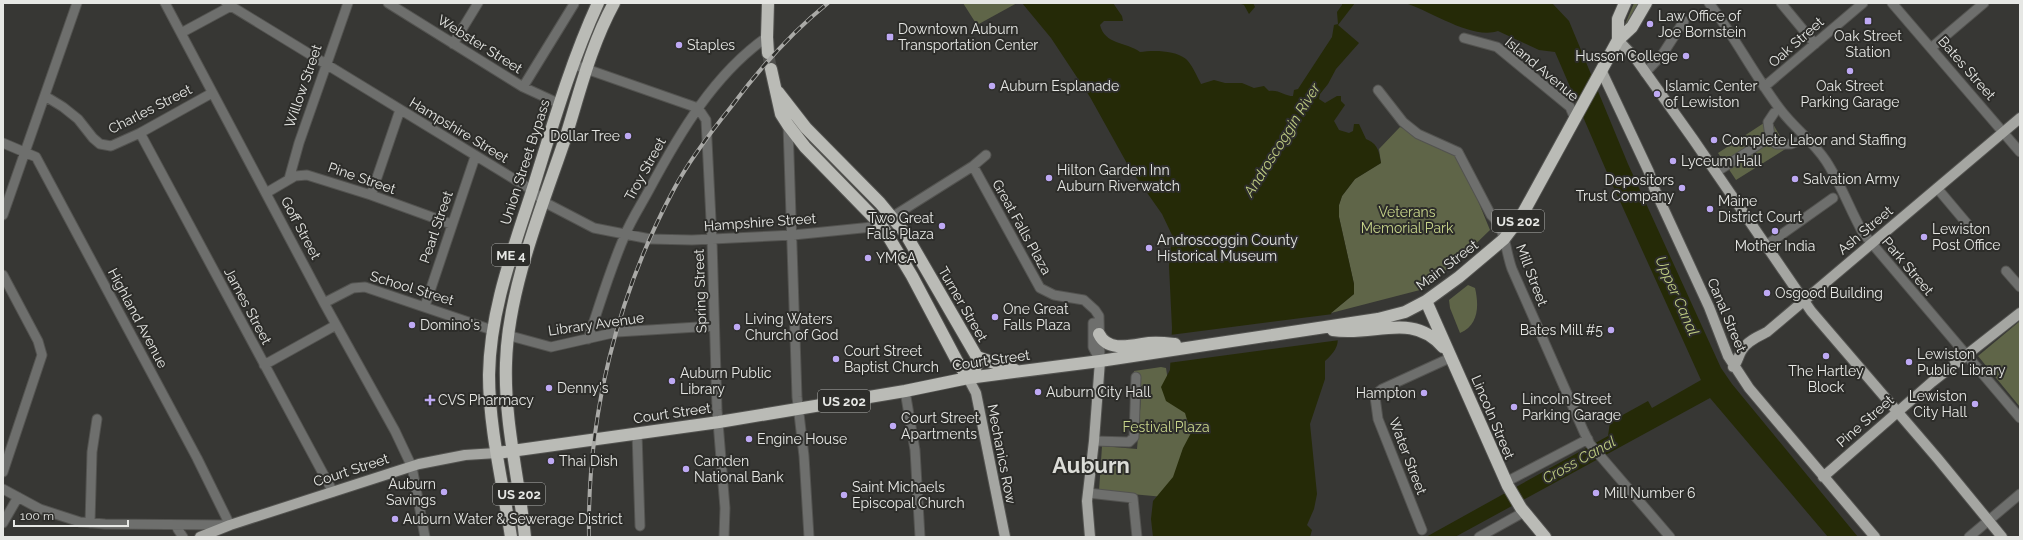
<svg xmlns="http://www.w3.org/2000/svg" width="2023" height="540" font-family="Raleway,sans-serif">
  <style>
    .green { fill: #5f6548 }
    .water { fill: #252a07 }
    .pier { fill: #373734 }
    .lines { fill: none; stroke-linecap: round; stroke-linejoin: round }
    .highway-tunnel { stroke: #51514e; stroke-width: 12; stroke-dasharray: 12 6; stroke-linecap: butt }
    .minor-casing { stroke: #535350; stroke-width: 11 }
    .major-casing { stroke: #535350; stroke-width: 12 }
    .highway-casing { stroke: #535350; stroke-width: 14 }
    .minor { stroke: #6e6f6d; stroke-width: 9 }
    .major { stroke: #a5a6a2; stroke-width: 10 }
    .highway { stroke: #babbb6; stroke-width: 12 }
    .rail-casing { stroke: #aaaaa7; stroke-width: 4 }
    .rail { stroke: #2d2d2a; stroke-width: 2.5; stroke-dasharray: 8; stroke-linecap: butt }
    .poi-dot { fill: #bea9f4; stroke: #2d2d2a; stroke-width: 1.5 }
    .labels { text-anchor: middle; stroke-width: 4; stroke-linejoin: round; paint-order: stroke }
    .shield { fill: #2d2d2a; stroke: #aeafac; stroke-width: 1 }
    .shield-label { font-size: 13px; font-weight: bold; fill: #e6e7e4 }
    .poi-label { font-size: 14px; fill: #e6e7e4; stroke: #2d2d2a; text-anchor: start }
    .street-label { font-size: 14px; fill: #e6e7e4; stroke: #2d2d2a }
    .park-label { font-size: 14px; fill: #c8d58b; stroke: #2d2d2a }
    .water-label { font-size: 15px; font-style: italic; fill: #bcc980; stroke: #2d2d2a }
    .town-label { font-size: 22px; font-weight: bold; fill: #dbdcd7; stroke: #2d2d2a }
  </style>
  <rect width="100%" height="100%" fill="#373734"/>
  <path class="green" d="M963,3H1017L977,25Z
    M1634,3H1639L1625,28L1624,27Z
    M1770,119L1787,148L1736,180L1718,153Z
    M1400,127L1458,152L1490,230L1459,260L1420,290L1331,313L1354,294V284L1339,217V205L1342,196L1355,179L1381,163L1379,149Z
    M1468,285L1475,288C1479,305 1479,325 1460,333L1450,308L1449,300Z
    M2020,321V407L1978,356Z
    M1161,367L1166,368L1168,381L1196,419C1194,425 1192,431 1190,438C1186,448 1178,452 1182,464L1164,497L1099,491L1102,446L1137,449L1142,386L1133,385L1134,371Z"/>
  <path class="water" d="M1022,3H1113L1122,16L1123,21H1104L1100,25C1105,45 1125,41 1140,52C1153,50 1175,50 1186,59C1191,63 1198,78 1201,84L1214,80L1225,83H1242L1254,88L1264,86L1269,91C1278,89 1285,96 1293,96L1294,90L1298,89L1332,37L1334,25L1338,24L1337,12L1342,5V3H1355L1338,25L1359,43L1336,69L1328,84L1320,94L1319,99L1325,103L1337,96H1341V101L1345,105L1334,121L1339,130L1349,133L1353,131L1354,124H1359L1366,139C1378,144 1379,151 1381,163L1355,179L1342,196L1339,205V217L1354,284V294L1331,313C1337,336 1345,343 1325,361V379L1310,424L1317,494L1314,509L1307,525L1312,530L1310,537H1153L1151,519L1153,501L1173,477L1183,448L1191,433L1185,413L1166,401L1161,387L1170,370L1172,328L1169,266L1172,235L1162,214L1129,167L1090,97L1051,38Z
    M1238,3H1253L1255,7L1249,14L1244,5Z
    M1405,3H1552L1569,21L1628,164L1721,368L1732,384L1858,537H1828L1710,398L1455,537H1426L1608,436L1610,422L1648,401L1652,408L1701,380L1609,177L1555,52L1539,50L1498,31C1472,40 1431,11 1405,3Z"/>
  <path class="pier" d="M1333,314L1340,340L1168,363L1170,335Z"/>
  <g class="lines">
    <path class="highway-tunnel" d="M768,53L771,69"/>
    <defs>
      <path id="minor" d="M165,3L324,303L395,431L412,467L425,537
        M226,3L532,190L544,202L594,228L650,239L692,240L793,235L882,226L892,217L973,166L986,155
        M388,3L523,87L560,104
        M1709,3C1735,37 1754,75 1780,109C1794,128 1813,141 1826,161C1841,184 1850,210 1863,233L2020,418
        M1781,3L1815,44
        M1892,3L2020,152
        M181,33L231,6
        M1464,38L1497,47L1570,107L1575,119
        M453,44L478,3
        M1931,48L1984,3
        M572,64L698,108L706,120L712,240L717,410L725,508L724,537
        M1645,73L1662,55L1684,21
        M523,87L574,4
        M1764,87L1863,3
        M1378,90L1403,122L1418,134L1458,152L1491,215C1506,229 1505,250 1512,269L1584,432L1590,444L1670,537
        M45,96L63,107L78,119L93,138L100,144L111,146L140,133L212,93
        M1774,113L1768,122L1770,137L1776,144H1791L1796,142
        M788,125L797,397L804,456L809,537
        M140,133L333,492
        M3,143L36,157L197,458L230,525L105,524L80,522L40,509L3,489
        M973,166L1040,288L1054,295L1084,300L1095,310L1099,316L1100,361
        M1721,169L1770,137
        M289,179L299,143L348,3
        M1937,188L1969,226
        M266,193L295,176L307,175L371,195L451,224
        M371,195L400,110
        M3,215L77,3
        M1771,242L1833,198
        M2006,271L2020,287
        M3,275L38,341L42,355L3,472
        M324,303L353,288L365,287L492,330
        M425,306L475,157
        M1093,323V347L1099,359
        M507,335L551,347L617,332L714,326
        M588,339C600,304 610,269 625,235C631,220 641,205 649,190C679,134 714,74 767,37
        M264,365L336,325
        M905,391L915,450L920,537
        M637,433L640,526
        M1094,441L1129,442L1134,437L1136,377
        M1506,482L1588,439
        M1088,493L1133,498L1137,537
        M3,523L18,497
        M90,523L92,452L97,419
        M175,525L183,537
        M1422,530L1378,419L1375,397L1377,393L1382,389L1452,357
        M1479,537L1524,512
        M1969,537L2020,494"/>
      <path id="major" d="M1618,40L1636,59L1693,139L1811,311L1938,459L2002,537
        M1602,72L1649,172L1654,188L1709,307L1728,356L1749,388L1875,537
        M1733,367C1738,362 1738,356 1742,350C1747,341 1759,336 1767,332L2020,118
        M968,378L976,393L1005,537
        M1823,477L1932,382L2020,313
        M200,537L230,525L419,464L465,455L497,453
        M1090,537L1087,501L1094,441L1100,361"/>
      <path id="highway" d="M768,3L767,37L768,53
        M1618,40V19L1625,3
        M771,69L781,114L788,125L805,147L882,226L912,276L957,361L968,378
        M778,92L806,128L880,203L905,233L977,357V365L968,378
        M1426,301L1508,486L1521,508L1545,537
        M1333,330C1373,337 1412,311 1443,347
        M1099,334C1108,353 1133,345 1149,343C1158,342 1166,343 1175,344
        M977,357L1015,370
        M497,453L719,422L905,391L968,378L1100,361L1378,319L1405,312L1426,301L1459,277L1504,239L1522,215L1618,40L1632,27L1646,3
        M511,537C503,484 489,429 489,375C490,309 514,248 534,185C553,124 571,62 598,3
        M525,537C519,479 504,421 506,363C508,289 542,207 566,136C580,91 591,45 614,3"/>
    </defs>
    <use href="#minor" class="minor-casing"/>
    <use href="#major" class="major-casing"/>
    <use href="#highway" class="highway-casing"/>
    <use href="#minor" class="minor"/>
    <use href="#major" class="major"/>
    <use href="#highway" class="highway"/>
    <defs>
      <path id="rail" d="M589,537C587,417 617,295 674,189C690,159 710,133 731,107C759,69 791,33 828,3"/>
    </defs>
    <use href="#rail" class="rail-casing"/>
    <use href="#rail" class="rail"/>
  </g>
  <g class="poi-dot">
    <rect x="1864" y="17" width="8" height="8" rx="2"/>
    <circle cx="1650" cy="24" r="4"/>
    <rect x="886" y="33" width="8" height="8" rx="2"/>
    <circle cx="679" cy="45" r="4"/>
    <circle cx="1686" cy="56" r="4"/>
    <circle cx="1850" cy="71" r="4"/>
    <circle cx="992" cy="86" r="4"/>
    <circle cx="1657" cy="94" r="4"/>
    <circle cx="628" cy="136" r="4"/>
    <circle cx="1714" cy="140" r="4"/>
    <circle cx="1673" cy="161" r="4"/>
    <circle cx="1049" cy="178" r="4"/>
    <circle cx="1795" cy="179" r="4"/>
    <circle cx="1682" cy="188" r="4"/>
    <circle cx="1710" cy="209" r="4"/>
    <circle cx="942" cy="226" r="4"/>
    <circle cx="1775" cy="231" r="4"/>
    <circle cx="1924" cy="237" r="4"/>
    <circle cx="1149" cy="248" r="4"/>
    <circle cx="868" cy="258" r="4"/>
    <circle cx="1767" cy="293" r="4"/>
    <circle cx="995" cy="317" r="4"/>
    <circle cx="412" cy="325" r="4"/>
    <circle cx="737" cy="327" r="4"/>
    <circle cx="1611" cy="330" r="4"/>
    <circle cx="1826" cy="356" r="4"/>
    <circle cx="836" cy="359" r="4"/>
    <circle cx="1909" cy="362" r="4"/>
    <circle cx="672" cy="381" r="4"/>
    <circle cx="549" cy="388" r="4"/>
    <circle cx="1038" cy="392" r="4"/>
    <circle cx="1424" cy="393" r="4"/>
    <path d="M428 394h4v4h4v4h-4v4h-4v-4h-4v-4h4z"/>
    <circle cx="1975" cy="404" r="4"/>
    <circle cx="1514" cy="407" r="4"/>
    <circle cx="893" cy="426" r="4"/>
    <circle cx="749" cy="439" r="4"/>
    <circle cx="551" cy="461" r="4"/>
    <circle cx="686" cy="469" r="4"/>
    <circle cx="444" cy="492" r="4"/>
    <circle cx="1596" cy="493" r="4"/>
    <circle cx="844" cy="495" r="4"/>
    <circle cx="395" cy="519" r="4"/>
  </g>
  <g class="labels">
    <g class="shield">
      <rect x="1492" y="210" width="52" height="22" rx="3"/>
      <rect x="492" y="244" width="38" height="22" rx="3"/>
      <rect x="818" y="390" width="52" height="22" rx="3"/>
      <rect x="493" y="483" width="52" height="22" rx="3"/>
    </g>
    <g class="shield-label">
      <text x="1518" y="226">US 202</text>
      <text x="511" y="260">ME 4</text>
      <text x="844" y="406">US 202</text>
      <text x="519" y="499">US 202</text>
    </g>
    <g class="poi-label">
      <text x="1658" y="21">Law Office of<tspan x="1658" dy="16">Joe Bornstein</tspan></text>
      <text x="898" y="34">Downtown Auburn<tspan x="898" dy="16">Transportation Center</tspan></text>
      <text x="1868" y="41" text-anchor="middle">Oak Street<tspan x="1868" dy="16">Station</tspan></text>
      <text x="687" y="50">Staples</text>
      <text x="1678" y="61" text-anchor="end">Husson College</text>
      <text x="1000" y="91">Auburn Esplanade</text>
      <text x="1665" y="91">Islamic Center<tspan x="1665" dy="16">of Lewiston</tspan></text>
      <text x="1850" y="91" text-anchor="middle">Oak Street<tspan x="1850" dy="16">Parking Garage</tspan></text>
      <text x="620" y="141" text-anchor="end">Dollar Tree</text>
      <text x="1722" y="145">Complete Labor and Staffing</text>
      <text x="1681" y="166">Lyceum Hall</text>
      <text x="1057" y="175">Hilton Garden Inn<tspan x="1057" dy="16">Auburn Riverwatch</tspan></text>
      <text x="1803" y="184">Salvation Army</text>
      <text x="1674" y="185" text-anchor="end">Depositors<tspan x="1674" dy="16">Trust Company</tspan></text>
      <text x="1718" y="206">Maine<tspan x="1718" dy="16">District Court</tspan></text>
      <text x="934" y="223" text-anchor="end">Two Great<tspan x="934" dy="16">Falls Plaza</tspan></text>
      <text x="1932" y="234">Lewiston<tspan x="1932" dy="16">Post Office</tspan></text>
      <text x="1157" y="245">Androscoggin County<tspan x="1157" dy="16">Historical Museum</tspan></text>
      <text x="1775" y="251" text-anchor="middle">Mother India</text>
      <text x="876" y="263">YMCA</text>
      <text x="1775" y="298">Osgood Building</text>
      <text x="1003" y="314">One Great<tspan x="1003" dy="16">Falls Plaza</tspan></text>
      <text x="745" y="324">Living Waters<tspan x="745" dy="16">Church of God</tspan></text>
      <text x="420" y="330">Domino's</text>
      <text x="1603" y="335" text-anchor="end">Bates Mill #5</text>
      <text x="844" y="356">Court Street<tspan x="844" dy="16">Baptist Church</tspan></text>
      <text x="1917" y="359">Lewiston<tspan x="1917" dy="16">Public Library</tspan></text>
      <text x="1826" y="376" text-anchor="middle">The Hartley<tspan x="1826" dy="16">Block</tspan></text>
      <text x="680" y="378">Auburn Public<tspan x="680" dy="16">Library</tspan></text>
      <text x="557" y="393">Denny's</text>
      <text x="1046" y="397">Auburn City Hall</text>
      <text x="1416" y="398" text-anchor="end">Hampton</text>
      <text x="1967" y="401" text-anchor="end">Lewiston<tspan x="1967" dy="16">City Hall</tspan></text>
      <text x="1522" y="404">Lincoln Street<tspan x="1522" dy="16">Parking Garage</tspan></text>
      <text x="438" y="405">CVS Pharmacy</text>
      <text x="901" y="423">Court Street<tspan x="901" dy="16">Apartments</tspan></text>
      <text x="757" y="444">Engine House</text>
      <text x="559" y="466">Thai Dish</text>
      <text x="694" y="466">Camden<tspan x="694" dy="16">National Bank</tspan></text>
      <text x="436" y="489" text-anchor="end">Auburn<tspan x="436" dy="16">Savings</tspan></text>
      <text x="852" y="492">Saint Michaels<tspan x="852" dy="16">Episcopal Church</tspan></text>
      <text x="1604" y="498">Mill Number 6</text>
      <text x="403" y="524">Auburn Water &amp; Sewerage District</text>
    </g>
    <g class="street-label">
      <text transform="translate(1796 42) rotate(-41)" y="5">Oak Street</text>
      <text transform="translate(480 44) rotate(32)" y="5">Webster Street</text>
      <text transform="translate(1967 68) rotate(49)" y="5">Bates Street</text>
      <text transform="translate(1542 69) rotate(40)" y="5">Island Avenue</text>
      <text transform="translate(303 86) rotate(-71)" y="5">Willow Street</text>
      <text transform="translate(150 109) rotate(-27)" y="5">Charles Street</text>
      <text transform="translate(459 130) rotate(31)" y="5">Hampshire Street</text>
      <text transform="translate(525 162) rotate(-72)" y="5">Union Street Bypass</text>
      <text transform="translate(645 169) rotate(-61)" y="5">Troy Street</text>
      <text transform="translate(362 178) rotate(19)" y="5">Pine Street</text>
      <text transform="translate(760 222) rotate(-4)" y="5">Hampshire Street</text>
      <text transform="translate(436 227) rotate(-71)" y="5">Pearl Street</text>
      <text transform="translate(1022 227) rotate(61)" y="5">Great Falls Plaza</text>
      <text transform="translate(301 228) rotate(62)" y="5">Goff Street</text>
      <text transform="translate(1865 230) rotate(-40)" y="5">Ash Street</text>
      <text transform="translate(1447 265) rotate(-37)" y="5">Main Street</text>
      <text transform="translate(1908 266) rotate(50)" y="5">Park Street</text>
      <text transform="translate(1532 275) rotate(69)" y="5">Mill Street</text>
      <text transform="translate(412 288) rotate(17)" y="5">School Street</text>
      <text transform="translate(700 291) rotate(-92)" y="5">Spring Street</text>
      <text transform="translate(963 304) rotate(60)" y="5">Turner Street</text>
      <text transform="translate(248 306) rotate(62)" y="5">James Street</text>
      <text transform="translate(1727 315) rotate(67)" y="5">Canal Street</text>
      <text transform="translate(138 318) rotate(62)" y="5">Highland Avenue</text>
      <text transform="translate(596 324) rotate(-8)" y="5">Library Avenue</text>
      <text transform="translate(991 360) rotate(-8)" y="5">Court Street</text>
      <text transform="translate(672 413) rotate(-8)" y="5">Court Street</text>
      <text transform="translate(1493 417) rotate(67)" y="5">Lincoln Street</text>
      <text transform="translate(1865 421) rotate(-41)" y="5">Pine Street</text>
      <text transform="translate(1002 454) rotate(79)" y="5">Mechanics Row</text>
      <text transform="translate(1408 456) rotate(69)" y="5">Water Street</text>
      <text transform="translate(351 470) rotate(-18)" y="5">Court Street</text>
    </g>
    <g class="park-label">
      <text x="1407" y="217">Veterans<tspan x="1407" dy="16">Memorial Park</tspan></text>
      <text x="1166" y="432">Festival Plaza</text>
    </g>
    <g class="water-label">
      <text transform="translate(1282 140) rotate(-58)" y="5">Androscoggin River</text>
      <text transform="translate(1677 296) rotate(66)" y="5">Upper Canal</text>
      <text transform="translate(1579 460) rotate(-29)" y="5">Cross Canal</text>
    </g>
    <g class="town-label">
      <text x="1091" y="473">Auburn</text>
    </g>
  </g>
  <rect width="2023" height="540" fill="none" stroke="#e6e7e4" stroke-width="8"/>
  <path d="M14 520v6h114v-6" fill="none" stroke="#e6e7e4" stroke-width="2"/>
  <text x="20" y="520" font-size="12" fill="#e6e7e4" stroke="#2d2d2a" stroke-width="3" paint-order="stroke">100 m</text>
</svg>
